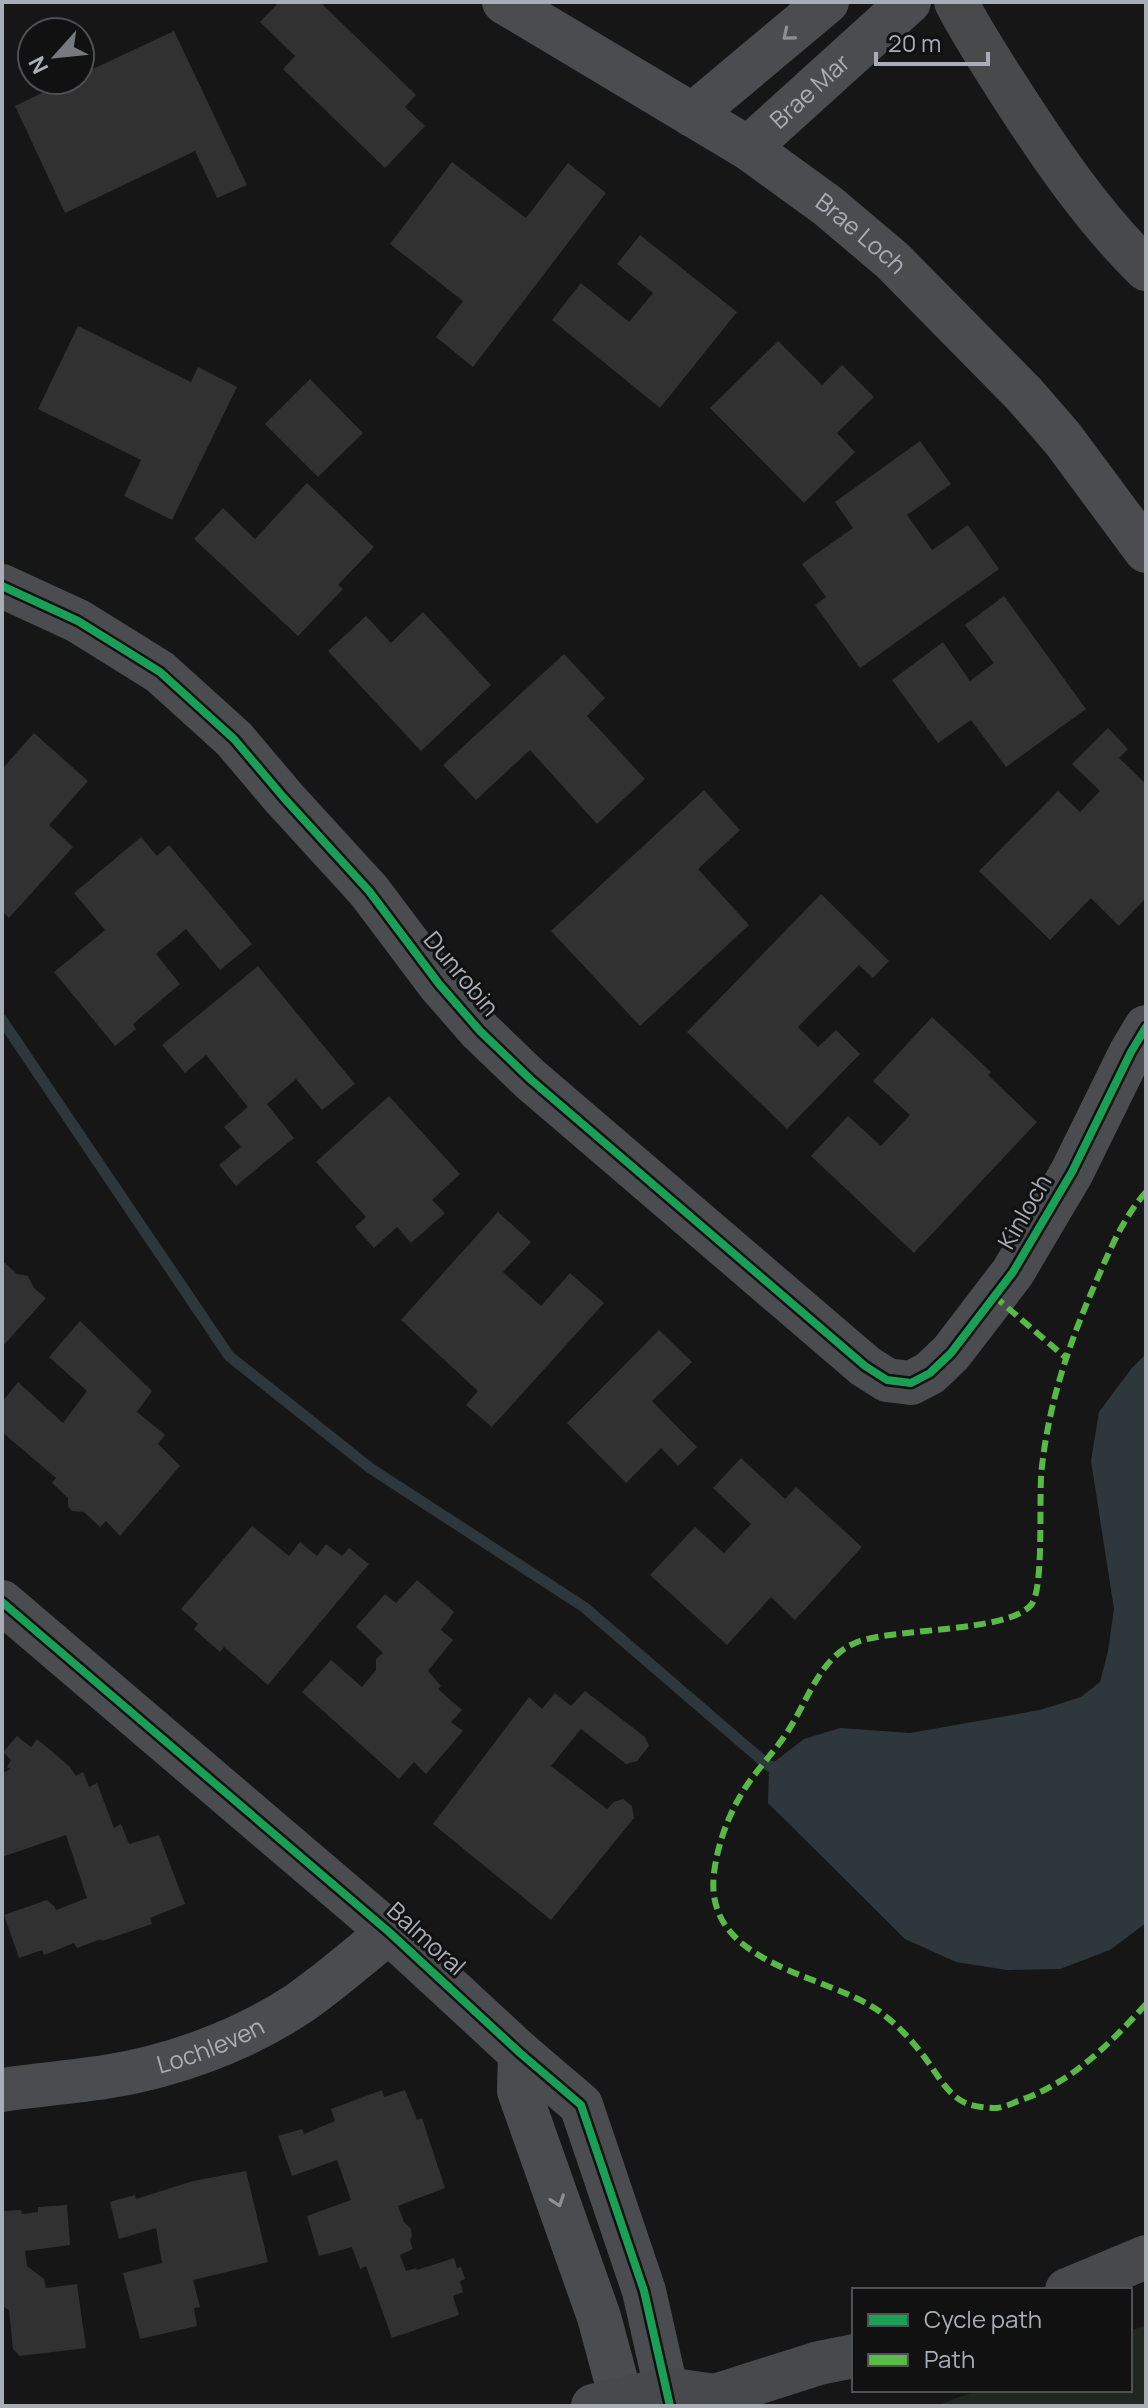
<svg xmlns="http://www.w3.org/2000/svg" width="1148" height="2408" font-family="Manrope,sans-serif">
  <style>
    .green { fill: #202720 }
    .water { fill: #2e373b }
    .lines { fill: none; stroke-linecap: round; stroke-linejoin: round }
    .stream { stroke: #2e373b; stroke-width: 11 }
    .building { fill: #313132 }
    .minor { stroke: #4b4c4f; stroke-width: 44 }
    .major { stroke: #48494b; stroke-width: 44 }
    .quiet { stroke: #58b947; stroke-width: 6; stroke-dasharray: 12 6; stroke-linecap: butt }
    .cycleway-casing { stroke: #111112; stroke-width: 13 }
    .cycleway { stroke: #1a9f57; stroke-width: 8 }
    .oneway { stroke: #8d9197 }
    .labels { text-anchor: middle; stroke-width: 6; stroke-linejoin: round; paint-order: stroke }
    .street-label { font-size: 24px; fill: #a9aeb6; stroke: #111112 }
  </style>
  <rect width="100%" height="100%" fill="#161616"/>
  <path class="green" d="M1146,2325V2406H936L978,2390H1130V2331Z"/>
  <path class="water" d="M1146,1354V1923L1110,1950L1060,1969L1007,1970L956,1962L905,1939L768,1803L769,1766L804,1739L840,1728L910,1733L1040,1710L1081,1697L1100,1682L1108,1651L1114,1609L1091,1461L1099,1412L1131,1369Z"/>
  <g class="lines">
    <path class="stream" d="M2,1020L229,1356L370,1468L584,1607L769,1766L784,1769"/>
  </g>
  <path class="building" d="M279,2H320L416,95L405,107L425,126L385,168L283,69L295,56L260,22Z
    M174,31L247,185L217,198L195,151L65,213L15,106L69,80H80V75Z
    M452,162L526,218L568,163L606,193L473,367L436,337L463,301L390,244Z
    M640,235L737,312L660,408L552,320L581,283L629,322L653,293L617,264Z
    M78,326L191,382L198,367L237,387L172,520L124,496L141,460L38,409Z
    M778,341L822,385L842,365L874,397L837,433L855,452L804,503L710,408Z
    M310,379L363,433L318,477L265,424Z
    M920,441L951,484L907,515L932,550L968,525L999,569L860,668L815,605L826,597L802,564L853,528L835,502Z
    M307,483L374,547L338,585L343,589L298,636L194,539L223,508L255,539Z
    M1004,596L1086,709L1006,767L971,720L938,743L892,680L943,642L970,681L994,663L965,625Z
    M423,612L491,685L421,751L328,651L366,616L391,643Z
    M564,654L605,698L587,716L645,779L597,824L530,750L476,800L443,765Z
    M1108,728L1128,749L1119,758L1146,784V898L1119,926L1091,898L1050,940L979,871L1058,791L1080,812L1100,791L1072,764Z
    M34,733L88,781L49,825L73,847L9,918L2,911V769Z
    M704,790L740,830L698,869L749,925L640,1026L551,931Z
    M141,837L157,856L169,845L252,944L220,970L186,929L156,954L180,984L133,1024L136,1029L115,1046L54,972L105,930L74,893Z
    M821,894L889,961L873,978L859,965L798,1027L818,1047L836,1030L860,1054L787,1129L687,1032Z
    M258,966L355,1084L322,1110L296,1079L267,1104L294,1138L236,1186L219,1165L241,1147L224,1127L248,1107L206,1055L185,1073L162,1045Z
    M932,1017L991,1072L988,1075L1037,1122L914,1253L811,1156L848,1116L881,1146L910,1115L873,1081Z
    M389,1096L460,1174L432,1200L445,1213L411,1243L397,1227L374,1248L355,1227L366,1217L316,1162Z
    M498,1212L531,1242L503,1272L541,1306L570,1273L604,1303L492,1427L466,1405L478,1391L401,1320Z
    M4,1262L17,1274L28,1276L34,1288L46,1298L2,1347V1264Z
    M80,1321L152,1391L137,1412L165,1435L158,1444L180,1466L120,1536L106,1521L100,1527L84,1512L72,1511L68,1506V1498L52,1483L56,1478L2,1432V1402L18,1382L63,1423L87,1391L49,1357Z
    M659,1330L692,1362L652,1401L697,1447L678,1466L661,1448L626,1483L567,1423Z
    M741,1458L785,1499L796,1487L862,1547L795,1620L771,1597L727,1645L650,1575L695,1527L724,1553L751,1524L713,1488Z
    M252,1526L289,1556L300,1542L317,1556L326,1544L342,1556L349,1548L369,1564L268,1685L224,1647L220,1652L194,1629L198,1624L181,1609Z
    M417,1580L454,1612L441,1630L453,1640L428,1671L441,1686L438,1689L462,1710L451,1722L463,1731L426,1774L414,1762L399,1779L302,1692L331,1660L362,1687L376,1670V1659L383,1653L356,1627L385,1594L396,1603Z
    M585,1691L645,1737L649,1746L637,1761L626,1764L581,1729L551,1766L607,1809L614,1802L623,1799L632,1806L634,1818L551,1920L433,1824L529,1697L542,1709L555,1693L571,1706Z
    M17,1736L31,1747L37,1739L69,1766L76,1776L83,1772L89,1787L97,1783L114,1828L121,1824L129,1844L159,1835L185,1904L150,1918L152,1924L102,1941L101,1939L77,1948L74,1943L44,1955L42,1950L19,1958L4,1915L47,1900L54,1906L56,1910L87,1898L66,1835L2,1857V1773L11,1769L7,1767L11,1760L3,1752Z
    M382,2090L384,2097L405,2090L417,2120L422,2118L445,2188L398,2206L404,2222L411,2229L412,2236L410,2241L413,2249L400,2255L406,2271L416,2268L417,2270L454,2258L457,2268L461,2267L465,2279L460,2281L463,2292L453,2296L459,2315L392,2338L366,2266L360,2269L352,2247L319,2256L307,2216L351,2200L337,2160L292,2176L278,2136L302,2129L304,2134L335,2121L331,2109Z
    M246,2171L268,2262L193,2280L200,2307L194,2308L197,2326L140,2339L123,2273L162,2263L156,2228L119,2239L110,2202L135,2195L136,2199L193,2181Z
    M67,2205L70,2245L25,2251L27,2266L44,2279L46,2288L77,2284L86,2348L20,2356L13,2349L9,2310L2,2306V2211L21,2210L22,2214L38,2212V2207Z"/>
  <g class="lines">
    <g class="minor">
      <path id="s1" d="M504,2L748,148L828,206L893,261L1024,394L1063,439L1146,551"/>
      <path d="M692,115L827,2"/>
      <path id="s2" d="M748,148L909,2"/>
      <path d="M2,586L78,621L160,672L234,739L284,798L369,891L439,984L480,1031L530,1079L865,1366L887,1380L911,1383L930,1373L951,1353L1013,1272L1072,1172L1131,1052L1146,1027"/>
      <path d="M2,1602L389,1932L520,2053L581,2105L644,2291L670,2406"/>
      <path d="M520,2053L519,2091L599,2317L623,2406"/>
      <path id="s3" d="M2,2090C36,2085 71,2082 105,2077C171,2067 242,2041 298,2004C330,1982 359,1956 389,1932"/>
    </g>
    <path class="major" d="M956,2C971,31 989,59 1007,87C1048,151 1091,215 1146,269
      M1067,2290L1146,2257
      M593,2406L667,2389L715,2396
      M704,2406L715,2396L819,2363L854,2356"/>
    <path class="quiet" d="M1146,1192C1124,1217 1112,1245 1099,1275C1071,1338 1050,1397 1042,1466C1038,1493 1045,1589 1031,1605C1008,1632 900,1628 860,1641C820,1655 809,1699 788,1731C777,1748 764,1762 752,1778C732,1805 718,1840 714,1873C703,1964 821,1973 876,2009C896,2023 914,2042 928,2062C939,2077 949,2097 968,2104C976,2107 989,2108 997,2108C1004,2107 1012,2104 1018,2101C1070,2084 1110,2044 1146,2004
      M994,1296L1065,1357"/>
    <defs>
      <path id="cycleway" d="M2,586L78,621L160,672L234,739L284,798L369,891L439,984L480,1031L530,1079L865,1366L887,1380L911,1383L930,1373L951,1353L1013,1272L1072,1172L1131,1052L1146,1027
        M2,1602L389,1932L520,2053L581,2105L644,2291L670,2406"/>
    </defs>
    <use href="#cycleway" class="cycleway-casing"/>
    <use href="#cycleway" class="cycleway"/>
  </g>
  <defs><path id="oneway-chevron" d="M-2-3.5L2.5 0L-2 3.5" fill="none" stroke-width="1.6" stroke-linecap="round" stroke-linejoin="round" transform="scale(2)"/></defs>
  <g class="oneway">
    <use href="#oneway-chevron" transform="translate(788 35) rotate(140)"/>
    <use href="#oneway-chevron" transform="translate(558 2201) rotate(71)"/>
  </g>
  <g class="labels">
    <g class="street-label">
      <text dy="8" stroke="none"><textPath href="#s2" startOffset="84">Brae Mar</textPath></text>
      <text dy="8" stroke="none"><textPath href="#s1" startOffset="426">Brae Loch</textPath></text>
      <text transform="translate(461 974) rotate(50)" y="8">Dunrobin</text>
      <text transform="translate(1025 1212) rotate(-60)" y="8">Kinloch</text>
      <text transform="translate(426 1939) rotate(42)" y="8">Balmoral</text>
      <text dy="8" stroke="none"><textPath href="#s3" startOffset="214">Lochleven</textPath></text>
    </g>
  </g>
  <rect width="1148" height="2408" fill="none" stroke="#a9aeb6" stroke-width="8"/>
  <rect x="852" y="2288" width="280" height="104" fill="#111112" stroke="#4e5054" stroke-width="2"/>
  <rect x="868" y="2314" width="40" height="12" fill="#1a9f57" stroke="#4e5054" stroke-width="2"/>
  <text x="924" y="2328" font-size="24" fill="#a9aeb6">Cycle path</text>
  <rect x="868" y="2354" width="40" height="12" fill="#58b947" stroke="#4e5054" stroke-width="2"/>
  <text x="924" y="2368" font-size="24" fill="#a9aeb6">Path</text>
  <g transform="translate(56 56) rotate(243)"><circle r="38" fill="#111112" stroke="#4e5054" stroke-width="2"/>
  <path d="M0-6L14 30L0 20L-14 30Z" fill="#76797e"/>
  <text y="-12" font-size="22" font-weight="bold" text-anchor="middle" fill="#a9aeb6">N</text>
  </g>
  <path d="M876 52v12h112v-12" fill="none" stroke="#a9aeb6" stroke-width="4"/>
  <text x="888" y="52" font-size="24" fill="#a9aeb6" stroke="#111112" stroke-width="6" paint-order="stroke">20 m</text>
</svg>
